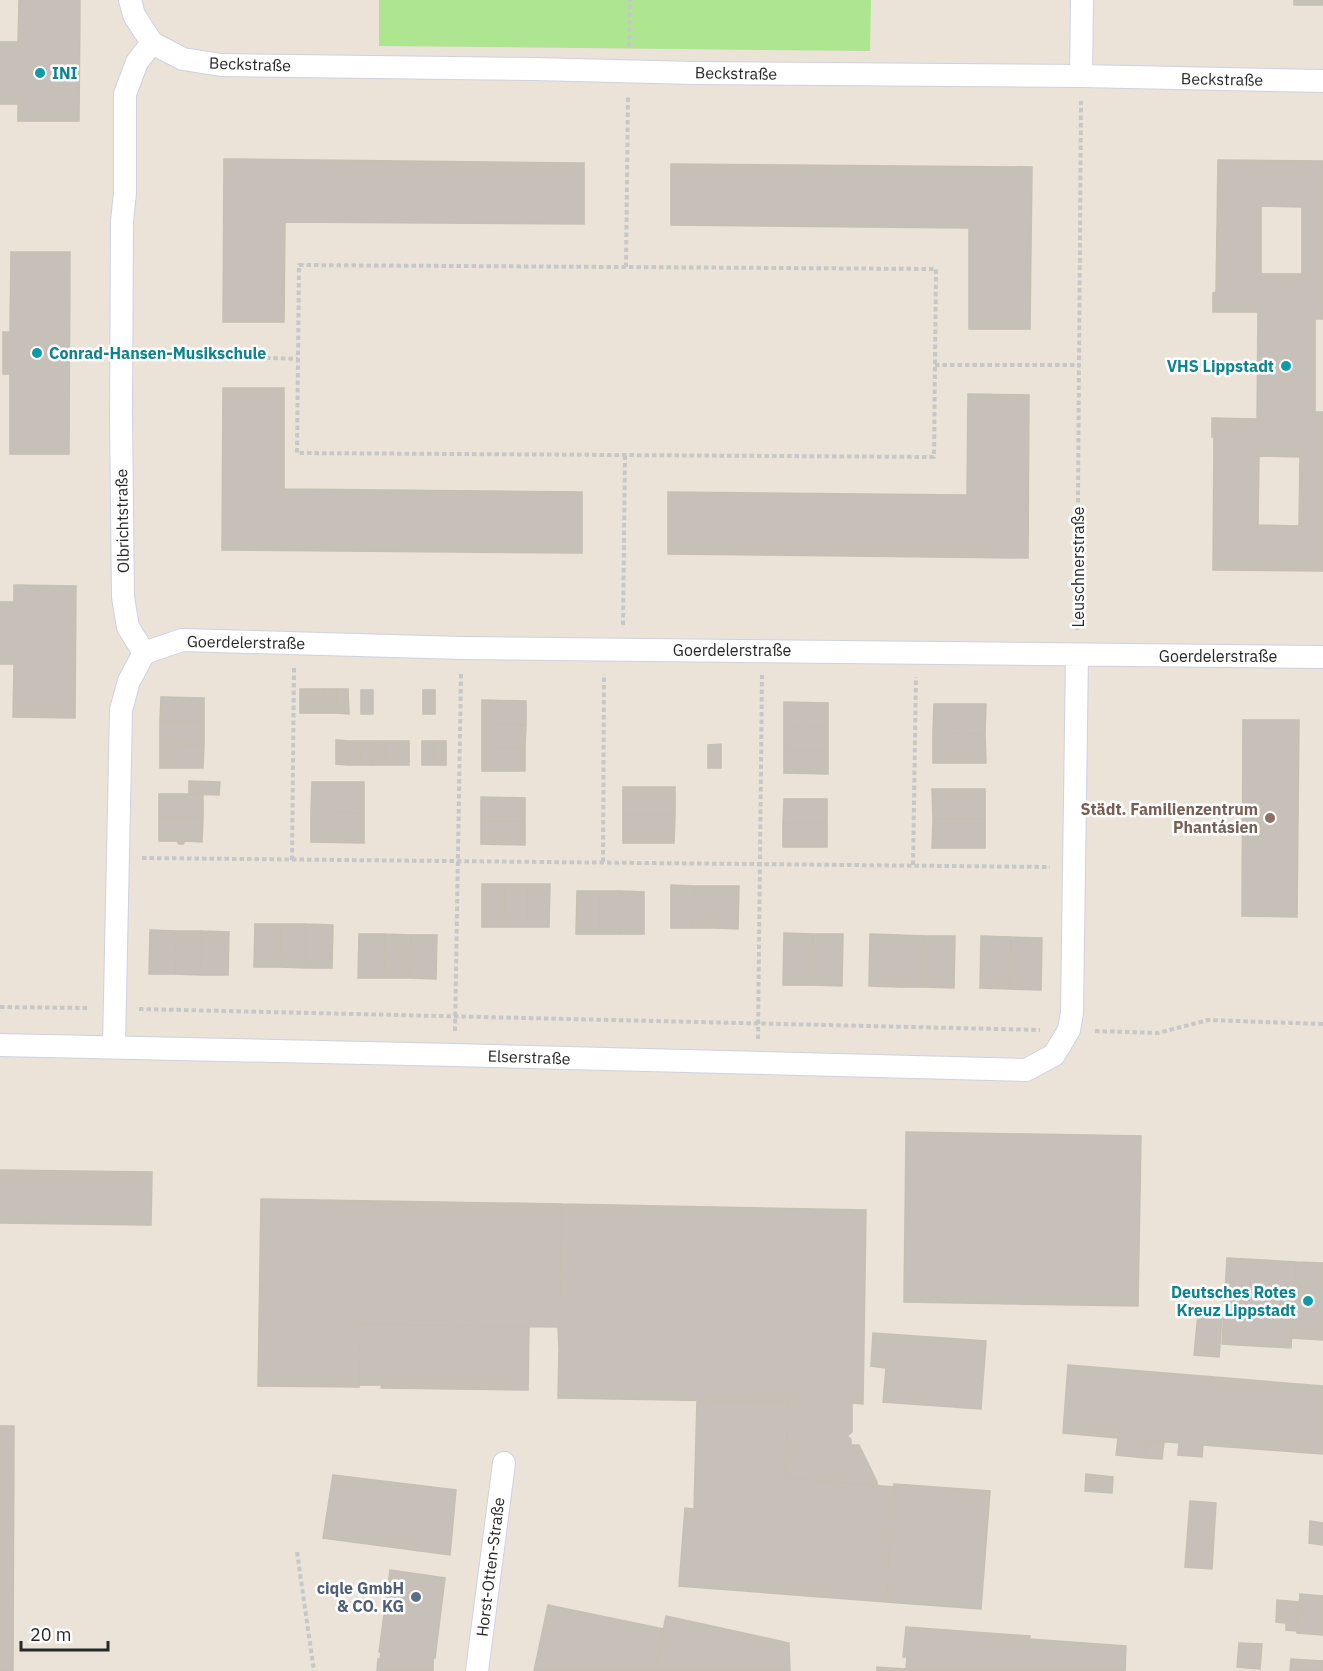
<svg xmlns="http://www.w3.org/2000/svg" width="1323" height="1671" font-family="'IBM Plex Sans',sans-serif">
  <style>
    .green { fill: #ade591 }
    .building { fill: #c6c0b8; stroke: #c6bfb2; stroke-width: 1.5; fill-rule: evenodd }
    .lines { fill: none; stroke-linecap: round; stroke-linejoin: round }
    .minor-casing { stroke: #ced1e2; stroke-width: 24 }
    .path { stroke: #c7c7c7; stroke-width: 4; stroke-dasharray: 4.5 3; stroke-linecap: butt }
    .minor { stroke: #fff; stroke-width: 22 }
    .culture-dot { fill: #0f9aa8; stroke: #fff; stroke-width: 2 }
    .education-dot { fill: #8d6e63; stroke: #fff; stroke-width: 2 }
    .service-dot { fill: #5c6f8a; stroke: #fff; stroke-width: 2 }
    .labels { text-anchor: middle; stroke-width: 5; stroke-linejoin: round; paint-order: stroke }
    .street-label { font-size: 16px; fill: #282828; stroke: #fff }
    .culture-label { font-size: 16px; font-weight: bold; fill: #0d838f; stroke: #fff; text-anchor: start }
    .education-label { font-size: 16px; font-weight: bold; fill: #785e54; stroke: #fff; text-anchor: end }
    .service-label { font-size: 16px; font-weight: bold; fill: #4e5e75; stroke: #fff; text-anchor: end }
  </style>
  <rect width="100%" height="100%" fill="#ebe3d8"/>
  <path class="green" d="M379,0H871L870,51L379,46Z"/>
  <path class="building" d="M19,0H80L79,121H18V104H0V42H18Z
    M1294,0H1323V5H1294Z
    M224,159L584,163V224L285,222L284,322H223Z
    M1218,160L1323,161V319H1315V412H1323V571L1213,570L1214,437H1212V418L1257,419L1258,312H1213V293L1216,292ZM1261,206L1302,207V274H1261ZM1259,456L1300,457L1299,526L1258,525Z
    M671,164L1032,167L1030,329H969V228L671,225Z
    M11,252H70L69,454H10V374H3V332H10Z
    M223,388H284V489L582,492V553L222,550Z
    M968,394L1029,395L1028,558L668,554V492L967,495Z
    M14,585L76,586L75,718L13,717L14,664H0V602H14Z
    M300,689H312V713H300Z
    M312,689H324V713H312Z
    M324,689H337L336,713H324Z
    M337,689H348L349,714L336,713Z
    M361,690H373V714H361Z
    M423,690H435V714H423Z
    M161,697L204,698V721H160Z
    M482,700L526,701V725L482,724Z
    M784,702L828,703V727L784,726Z
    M934,704H986L985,734L933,733Z
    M1243,720H1299L1297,917L1242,916Z
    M160,721H204V745L160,744Z
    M482,724L526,725L525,748L482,747Z
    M784,726L828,727V750H784Z
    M933,733L985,734L986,763H933Z
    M336,740L348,741L347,765L336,764Z
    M348,741H360L361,765H347Z
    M360,741H373L372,765H361Z
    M373,741H385L386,765H372Z
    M385,741H398L397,765H386Z
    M398,741H409V765H397Z
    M422,741H434V765H422Z
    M434,741H446V765H434Z
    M160,744L204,745L203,768H160Z
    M721,744V768H708V745Z
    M482,747L525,748V771H482Z
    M784,750H828V774L784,773Z
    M189,781L220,782L219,795L189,794Z
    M312,782H364V813L311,812Z
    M623,787H675V815H623Z
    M932,789H985V819H933Z
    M159,794H203V818H159Z
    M481,797L525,798V821H481Z
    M784,799H827V823H783Z
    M311,812L364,813V843L311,842Z
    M623,815H675L674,843H623Z
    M159,818H203L202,842L185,841L183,844H179L177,841H159Z
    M933,819H985V848H932Z
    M481,821H525V845L481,844Z
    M783,823H827V847H783Z
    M482,884H505L504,927H482Z
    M505,884H527V927H504Z
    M527,884H550L549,927H527Z
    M671,885L694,886L693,928H671Z
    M694,886H716V928H693Z
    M716,886H739L738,929L716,928Z
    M577,891H599V934H576Z
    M599,891H622L621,934H599Z
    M622,891L644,892V934H621Z
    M255,924H281L280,967H254Z
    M281,924H306V968L280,967Z
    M306,924L333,925L332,968H306Z
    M150,930L176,931L175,974H149Z
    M176,931H202L201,975L175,974Z
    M202,931L229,932L228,975H201Z
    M784,933L813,934L812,985H783Z
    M359,934H385L384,978H358Z
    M385,934L411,935L410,978H384Z
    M813,934H843L842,986L812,985Z
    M870,934L899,935V987L869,986Z
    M411,935H437L436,979L410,978Z
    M899,935L925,936L924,987H899Z
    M925,936H955L954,988L924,987Z
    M981,936L1011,937L1010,989L980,988Z
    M1011,937L1042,938L1041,990L1010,989Z
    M906,1132L1141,1136L1138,1306L904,1302Z
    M0,1170L152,1172L151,1225L0,1223Z
    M261,1199L562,1204L559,1349L558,1327L360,1324L359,1387L258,1386Z
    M562,1204L866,1210L863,1404L852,1403V1432L847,1436L851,1439V1445H859L877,1482V1485L786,1478L788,1402L558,1398Z
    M1227,1258L1296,1262L1291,1348L1222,1344Z
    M1296,1262L1323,1263V1340L1291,1338Z
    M1198,1314L1222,1316L1219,1357L1194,1355Z
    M360,1324L529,1327L528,1390L381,1388L382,1385H359Z
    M873,1333L986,1341L981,1409L883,1402L886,1368L871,1366Z
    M1068,1365L1323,1386V1454L1203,1445L1202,1457L1178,1455L1179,1443L1146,1440L1145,1458L1116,1455L1118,1438L1063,1433Z
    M697,1400L788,1402L786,1478L894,1487L886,1602L679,1586L685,1508L694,1509Z
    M0,1426H14L13,1671H0Z
    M1146,1440L1164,1442L1162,1459L1145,1458Z
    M1086,1474L1113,1477L1112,1493L1085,1491Z
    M333,1475L456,1490L450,1555L323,1538Z
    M894,1484L990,1491L981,1609L886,1602Z
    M1190,1501L1216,1503L1212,1569L1185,1567Z
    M1310,1521L1323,1523V1545L1309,1543Z
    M390,1570L445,1578L435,1658H433V1671H377L378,1659H380L381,1652H379Z
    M1300,1594L1323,1596V1635L1297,1633Z
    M1277,1600L1299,1602L1297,1631L1286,1630V1623L1276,1622Z
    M548,1605L664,1629L655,1671H534Z
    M666,1616L789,1643L790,1671H655Z
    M906,1627L1030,1636L1029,1639L1126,1646L1125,1671H877V1667L906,1669L907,1657H903Z
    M1239,1643L1262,1644L1260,1669L1237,1667Z
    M1291,1659L1323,1661V1660V1671H1290Z"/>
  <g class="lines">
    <defs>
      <path id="minor" d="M130,0L134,15L152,43L137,62L125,94V193L122,221L121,416L123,597L128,627L144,653
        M152,43L183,59L221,65L534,69L694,73L1081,76L1323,81
        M1081,76L1082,0
        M144,653L182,640L461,648L1323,657
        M0,1045L455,1055L1026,1070L1054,1055L1069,1030L1072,1013L1077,655
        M114,1046L121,710L129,681L144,653
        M477,1671L504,1463"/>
    </defs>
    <use href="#minor" class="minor-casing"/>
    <path class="path" d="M629,47L630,0
      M299,265L936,269L934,457L297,453Z
      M626,267L628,96
      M146,353L298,359
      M935,365H1079
      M623,625L625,455
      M1077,630L1081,101
      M142,858L1050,867
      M292,860L294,668
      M603,862L604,674
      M913,865L916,677
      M0,1007L89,1008
      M139,1009L1040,1030
      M455,1031L461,673
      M1095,1031L1158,1033L1208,1020L1323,1024
      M758,1039L762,675
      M297,1552L314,1671"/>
    <use href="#minor" class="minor"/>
  </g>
  <g class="culture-dot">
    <circle cx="40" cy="73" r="6"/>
    <circle cx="37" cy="353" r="6"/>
    <circle cx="1286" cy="366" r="6"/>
    <circle cx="1308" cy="1301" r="6"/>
  </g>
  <circle class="education-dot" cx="1270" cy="818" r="6"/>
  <circle class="service-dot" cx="416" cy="1597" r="6"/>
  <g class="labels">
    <g class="street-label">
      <text transform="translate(250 64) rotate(2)" y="6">Beckstraße</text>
      <text transform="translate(736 73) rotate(1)" y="6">Beckstraße</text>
      <text transform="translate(1222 79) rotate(1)" y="6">Beckstraße</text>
      <text transform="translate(122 521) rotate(-91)" y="6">Olbrichtstraße</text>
      <text transform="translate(1078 567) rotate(-90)" y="6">Leuschnerstraße</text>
      <text transform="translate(246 642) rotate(1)" y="6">Goerdelerstraße</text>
      <text x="732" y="656">Goerdelerstraße</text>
      <text x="1218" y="662">Goerdelerstraße</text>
      <text transform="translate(529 1057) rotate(2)" y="6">Elserstraße</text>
      <text transform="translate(490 1567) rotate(-83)" y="6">Horst-Otten-Straße</text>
    </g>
    <g class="culture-label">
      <text x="52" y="79">INI</text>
      <text x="49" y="359">Conrad-Hansen-Musikschule</text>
      <text x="1274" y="372" text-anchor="end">VHS Lippstadt</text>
      <text x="1296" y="1298" text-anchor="end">Deutsches Rotes<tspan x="1296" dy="18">Kreuz Lippstadt</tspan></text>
    </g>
    <g class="education-label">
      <text x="1258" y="815">Städt. Familienzentrum<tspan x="1258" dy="18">Phantásien</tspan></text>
    </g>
    <g class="service-label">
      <text x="404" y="1594">ciqle GmbH<tspan x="404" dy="18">&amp; CO. KG</tspan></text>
    </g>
  </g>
  <path d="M21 1641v9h87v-9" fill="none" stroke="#282828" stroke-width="3"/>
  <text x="30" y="1641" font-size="18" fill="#282828" stroke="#ffffff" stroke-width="4.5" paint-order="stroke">20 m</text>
</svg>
